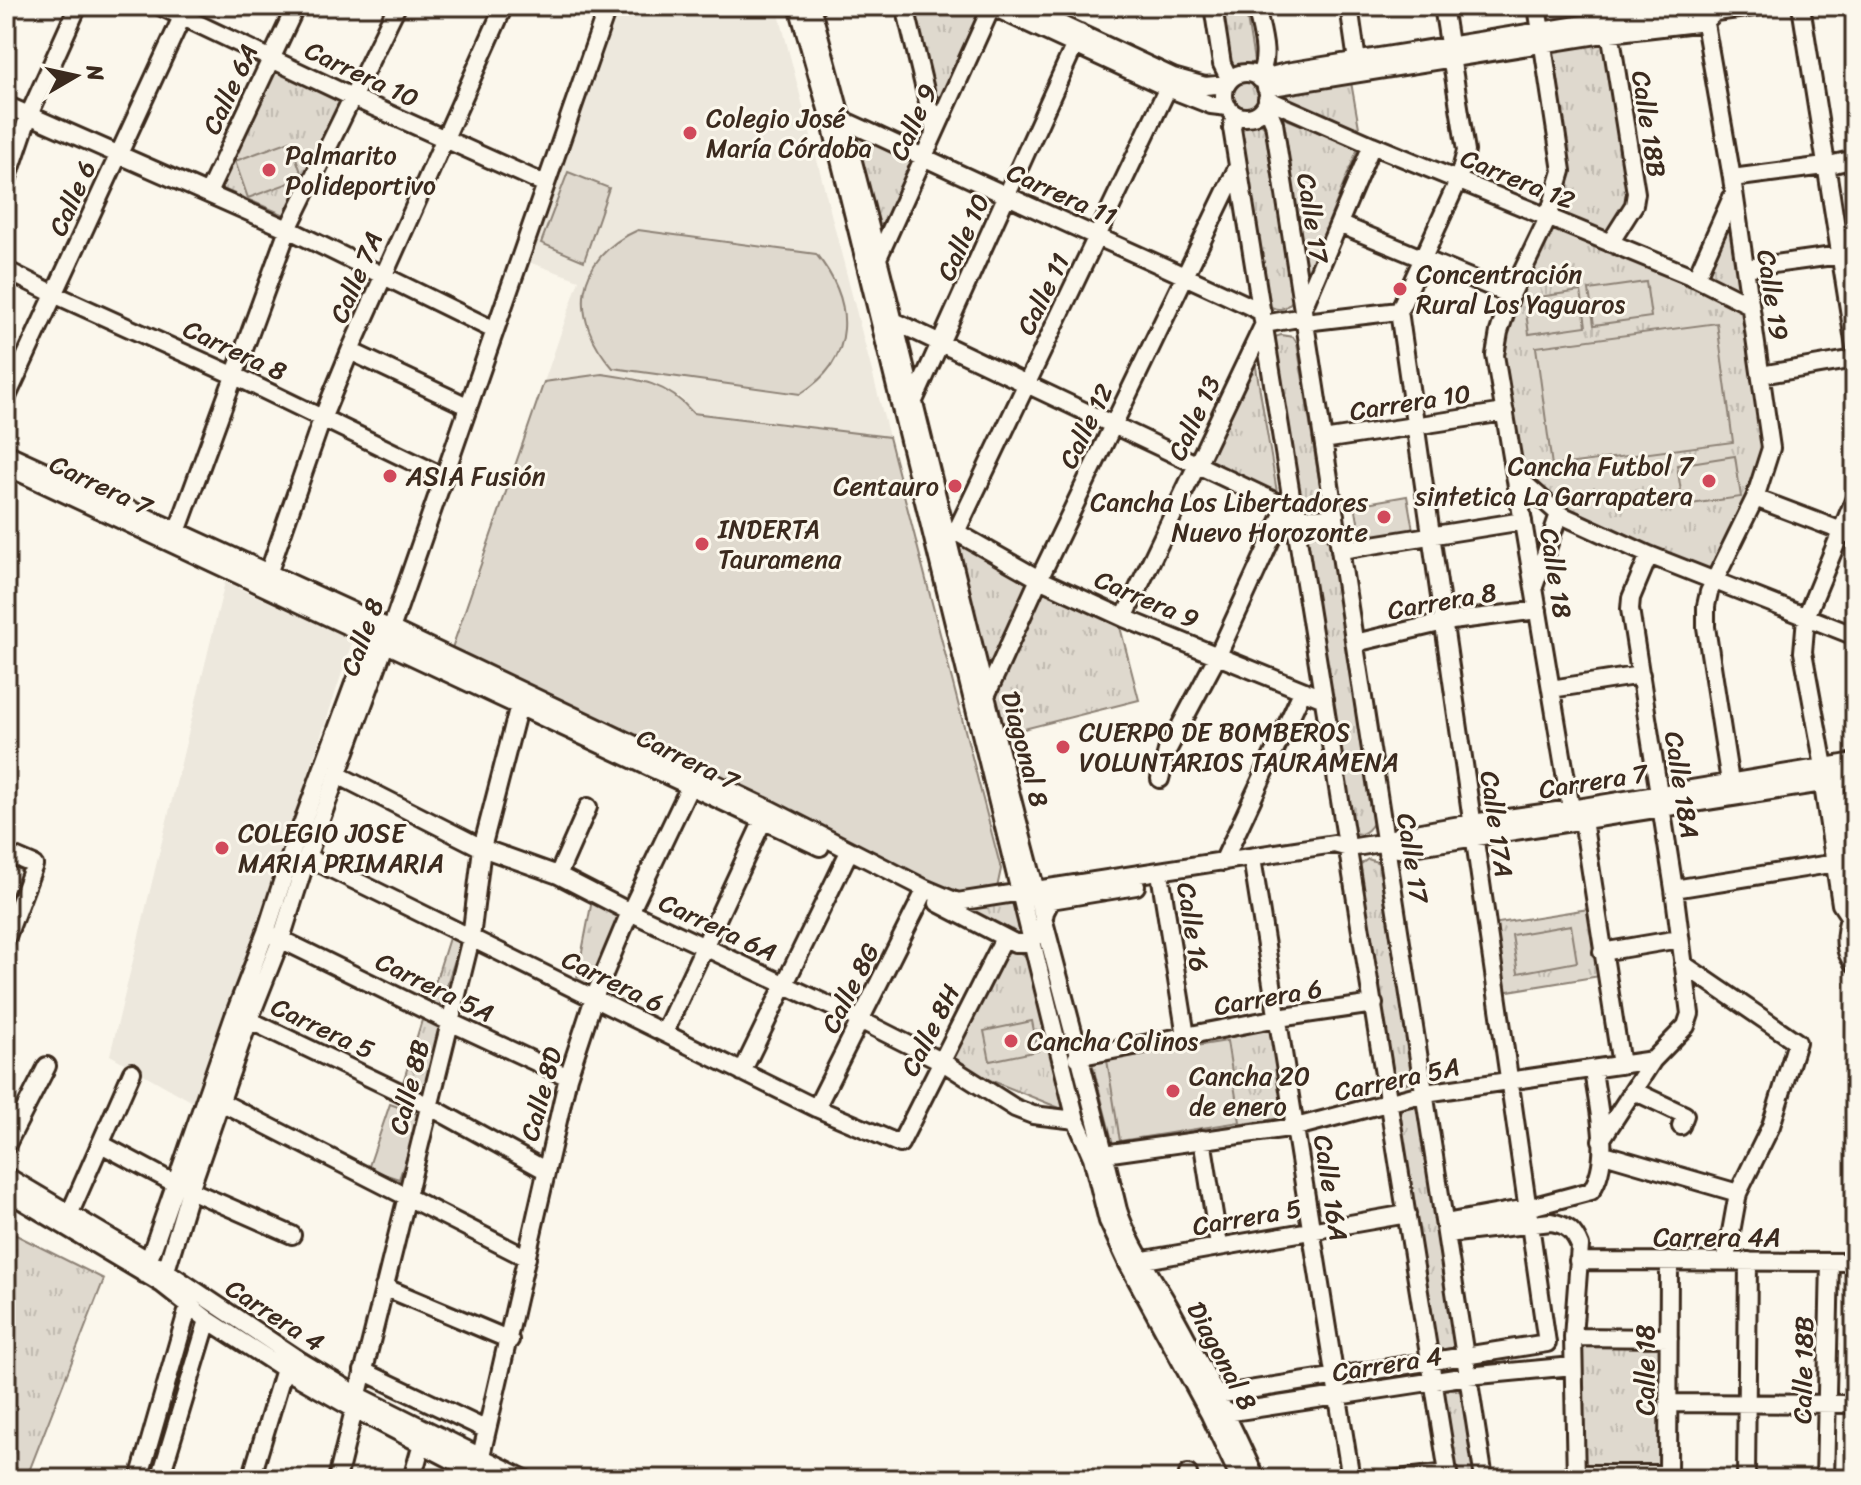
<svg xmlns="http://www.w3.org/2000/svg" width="1861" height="1485" font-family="Sriracha,sans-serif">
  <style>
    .built { fill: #ede8dd }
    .grass { fill: url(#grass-tufts); stroke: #8d8276; stroke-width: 2 }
    .pitch { fill: #dfd9ce; stroke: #8d8276; stroke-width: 2 }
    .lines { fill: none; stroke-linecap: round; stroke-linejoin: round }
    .minor-casing { stroke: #3b2a1e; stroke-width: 22 }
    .minor { stroke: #fbf7ec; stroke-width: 16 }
    .poi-dot { fill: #d1495b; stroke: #fbf7ec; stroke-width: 3 }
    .labels { text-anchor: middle; stroke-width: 6; stroke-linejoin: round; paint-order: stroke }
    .street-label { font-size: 26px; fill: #3b2a1e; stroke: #fbf7ec }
    .poi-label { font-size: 26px; fill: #3b2a1e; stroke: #fbf7ec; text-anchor: start }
  </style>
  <defs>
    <pattern id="grass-tufts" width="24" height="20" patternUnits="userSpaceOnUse" patternTransform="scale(2)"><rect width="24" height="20" fill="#dfd9ce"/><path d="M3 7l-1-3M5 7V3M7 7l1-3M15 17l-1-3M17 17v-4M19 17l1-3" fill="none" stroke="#c0bab0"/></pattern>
  </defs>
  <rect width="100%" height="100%" fill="#fbf7ec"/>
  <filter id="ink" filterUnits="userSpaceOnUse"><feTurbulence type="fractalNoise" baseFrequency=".0125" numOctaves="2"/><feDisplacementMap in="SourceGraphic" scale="16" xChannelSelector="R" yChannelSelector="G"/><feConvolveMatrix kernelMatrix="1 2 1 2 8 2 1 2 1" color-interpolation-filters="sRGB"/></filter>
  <g filter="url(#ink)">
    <path class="built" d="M615,6H777L889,437L693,413L680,397L642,379L602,374L544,382L579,280L523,260Z
      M225,582L353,640L198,1105L110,1055Z"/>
    <path class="grass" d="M908,6H964L983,15L949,95L940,97L934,95Z
      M1215,6H1245L1255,67L1250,71L1231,75Z
      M1543,6H1602L1604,18L1546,27Z
      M1607,43L1633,194L1609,237L1553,217L1566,171L1550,51Z
      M273,64L347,102L292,218L218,187Z
      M1232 95a14 14 0 1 1 28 0a14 14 0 1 1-28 0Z
      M1351,82L1360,133L1285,104L1284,96L1289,91Z
      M1274,114L1358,148L1304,283Z
      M1253,123H1260L1268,129L1295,297C1287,309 1278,314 1266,303L1240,131Z
      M852,131L917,165L880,242Z
      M1732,217L1744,296L1705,280Z
      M1550,224L1746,307L1767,448L1750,498L1715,574L1555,507L1525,474L1509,421L1500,347Z
      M1281,335L1293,337L1297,343L1322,498C1312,509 1308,510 1295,504L1269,345L1275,337Z
      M1255,361L1278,498L1205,462Z
      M1313,534L1323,536L1329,540L1374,822C1366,835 1359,837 1347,829L1300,544L1307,536Z
      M956,542H960L1036,583L990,680Z
      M1042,586L1119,623L1139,700L1004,734L994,693Z
      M1368,859L1380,863L1383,867L1415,1077C1408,1084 1401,1087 1391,1081L1357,871L1361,864Z
      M593,895L627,913L590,990L576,983Z
      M1008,902L1018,907L1026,934L1022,937L959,907Z
      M1589,909L1600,976L1502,992L1492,924Z
      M449,938L461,942L440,1005L429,1002Z
      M1004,944L1034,961L1067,1111L950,1064Z
      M422,1020L444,1027L423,1095L401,1089Z
      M1272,1029L1287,1117L1113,1144L1091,1059Z
      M1405,1106H1413L1420,1112L1459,1347L1433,1351L1398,1110Z
      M6,1230L104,1279L26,1479H6Z
      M1579,1340H1665L1666,1472H1580Z
      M1450,1388L1462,1392L1465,1395L1479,1479H1453L1440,1400L1443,1393Z"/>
    <path class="pitch" d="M290,141L303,178L248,198L235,161Z
      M568,172L609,188L584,261L541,243Z
      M638,230L816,254C855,302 857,359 800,394L613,368C568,318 574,258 638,230Z
      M1646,282L1651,317L1594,325L1589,290Z
      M1581,291L1586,326L1529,334L1524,299Z
      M1717,323L1733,442L1552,466L1536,347Z
      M602,374C639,379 668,383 693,413L889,437L1001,869L997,888L954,897L451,651L544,382Z
      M1735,456L1741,497L1683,505L1677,465Z
      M1407,496L1413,530L1361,538L1355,505Z
      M1571,925L1577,962L1518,973L1512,935Z
      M1032,1021L1038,1051L990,1061L984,1031Z
      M1227,1041L1240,1122L1120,1141L1107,1060Z
      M390,1104L421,1115L399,1179L368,1169Z"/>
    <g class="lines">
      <defs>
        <path id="minor" d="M160,6L354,98L545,184
          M798,6L831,123L1076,1120L1092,1157L1108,1221L1128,1264L1210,1415L1240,1479
          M811,6C875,235 929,466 986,696C1028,868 1077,1038 1118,1210C1129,1245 1152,1276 1170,1308C1201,1364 1230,1420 1256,1479
          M905,6L935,132
          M991,6L1168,88L1211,105L1228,107
          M1021,6L1173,77L1205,86L1227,84
          M1213,6L1222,64L1230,80
          M1256,6C1260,28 1272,58 1258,77
          M1349,6L1358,68
          M1537,6L1562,171L1548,218L1511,295L1499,332L1495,355L1571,809
          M1606,6L1636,193L1634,205L1610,243
          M1702,6L1732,178L1771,448L1755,498L1709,592L1706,606V627L1730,782
          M1801,6L1855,347
          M1224 95a22 22 0 1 1 44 0a22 22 0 1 1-44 0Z
          M1260,79L1286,72L1695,6
          M1266,88L1610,33L1705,22L1715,12L1761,6
          M1267,99L1372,145L1696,278L1750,305
          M1266,104L1274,123L1484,1479
          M6,105L288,229L494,330
          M1235,114L1232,128L1449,1479
          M837,121L843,120C899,145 954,172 1010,197C1094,236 1178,272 1262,312
          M1732,178L1825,166L1855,159
          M6,183L29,115L78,6
          M208,193L296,6
          M1339,224L1511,295
          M878,258L992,6
          M1745,268L1855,253
          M6,270L56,295L233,375L442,476
          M1696,278L1732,197
          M1304,306L1372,145
          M1399,311L1458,181L1466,151L1443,6
          M1305,322L1399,311
          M886,323L894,321L1278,503C1297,518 1312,521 1335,515
          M350,351L467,406
          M1761,375L1855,359
          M6,399L182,17L190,6
          M913,403L1080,33
          M1323,440L1505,412
          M6,453L391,629L769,809L926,889L957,902L1334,844L1349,848L1387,842L1398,836L1472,823L1571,809L1855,762
          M6,466L820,847
          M1516,476L1559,514L1649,555L1855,636
          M1755,498L1855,536
          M177,532L288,229L397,6
          M956,532L1039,579L1124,618L1324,699
          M942,543L956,532L1173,77
          M1341,550L1523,521
          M268,574L322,419L350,351L504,6
          M1535,584L1559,514
          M1124,618L1264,324L1304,317
          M1355,643L1444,622L1538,610
          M1551,689L1641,675
          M983,697L986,696L1039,579L1238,166
          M338,775L482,848L558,875L630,912L860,1020L941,1061L1015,1108L1033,1115L1076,1120
          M1160,779L1167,751L1218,655L1285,509
          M1827,783L1836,790L1855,905C1846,921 1839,950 1855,964
          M1583,820L1621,1065
          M1387,842L1399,849L1855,778
          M6,853L34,865L6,939
          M307,857L816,1108L900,1144L1004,938
          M1252,858L1351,1479
          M1223,862L1302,692
          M1160,873L1186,1036
          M558,875L588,807
          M1674,889L1842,862
          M938,903L1015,943H1026L1041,933L1045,912L1051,900L1136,886
          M1849,916L1841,904L1824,792L1827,783L1803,652L1806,617L1855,498
          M274,936L450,1022L568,1077
          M1602,952L1679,939
          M1683,964L1797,1042L1771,1126L1738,1193L1726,1260
          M249,1020L429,1106L545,1170
          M664,1033L766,814
          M1077,1057L1278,1018L1374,1004
          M742,1072L846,858
          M1634,1091L1685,1115L1681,1126
          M221,1102L527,1258
          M816,1108L926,889
          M1202,1139L1219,1246
          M1601,1140L1653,1060
          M101,1144L176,1184
          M6,1146L47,1066
          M1104,1154L1296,1127L1425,1093L1653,1060L1686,1026L1690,1014L1674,889L1630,609L1631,598L1649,555
          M1604,1154L1738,1193
          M6,1176L166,1271L299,1360L357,1395L525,1479
          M190,1190L292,1235
          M6,1191L162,1284L208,1320L284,1369L354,1409L489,1479
          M69,1215L132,1072
          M1445,1223L1527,1208L1591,1191C1613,1159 1597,1106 1593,1069
          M1447,1234L1551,1222C1567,1225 1574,1231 1580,1246L1573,1337L1576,1479
          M1578,1261L1855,1262
          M1133,1262L1407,1214
          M144,1274L234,1016L266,932L291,854L374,629
          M162,1284L190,1190L249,1020L281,939L307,857L391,629L608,6
          M384,1287L510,1340
          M1573,1337L1669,1338
          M363,1371L487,1430
          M1211,1396L1547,1343L1399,311
          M1669,1403L1855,1404
          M1219,1414L1468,1376L1573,1366
          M481,1456L568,1077L594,998L630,912L690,786
          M1188,1474V1479
          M1576,1474H1668
          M139,1479L189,1305
          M160,1479L208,1320
          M251,1479L284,1369
          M337,1479L471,938L482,848L519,705
          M412,1479L422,1443
          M1398,1479L1448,1473
          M1668,1479L1669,1261
          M1746,1479L1748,1261
          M1825,1479L1830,1262"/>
      </defs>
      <use href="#minor" class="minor-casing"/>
      <use href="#minor" class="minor"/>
    </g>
  </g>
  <g class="poi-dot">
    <circle cx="690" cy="133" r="8"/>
    <circle cx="269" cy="170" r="8"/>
    <circle cx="1400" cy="289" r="8"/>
    <circle cx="390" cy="476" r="8"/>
    <circle cx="1709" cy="481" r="8"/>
    <circle cx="955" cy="486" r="8"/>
    <circle cx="1384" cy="517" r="8"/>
    <circle cx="702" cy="544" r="8"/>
    <circle cx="1063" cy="747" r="8"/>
    <circle cx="222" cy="848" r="8"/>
    <circle cx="1011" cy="1041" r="8"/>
    <circle cx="1173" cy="1091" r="8"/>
  </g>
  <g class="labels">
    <g class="street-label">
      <text transform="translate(362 74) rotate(25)" y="9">Carrera 10</text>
      <text transform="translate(230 89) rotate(-65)" y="9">Calle 6A</text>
      <text transform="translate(913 122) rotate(-66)" y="9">Calle 9</text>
      <text transform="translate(1649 124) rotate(81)" y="9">Calle 18B</text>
      <text transform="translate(1518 179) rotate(22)" y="9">Carrera 12</text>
      <text transform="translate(1062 194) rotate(24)" y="9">Carrera 11</text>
      <text transform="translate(72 198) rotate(-66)" y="9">Calle 6</text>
      <text transform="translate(1313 218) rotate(81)" y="9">Calle 17</text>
      <text transform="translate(963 237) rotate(-66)" y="9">Calle 10</text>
      <text transform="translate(356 277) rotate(-67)" y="9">Calle 7A</text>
      <text transform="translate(1043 294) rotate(-64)" y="9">Calle 11</text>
      <text transform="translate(1773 295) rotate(81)" y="9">Calle 19</text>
      <text transform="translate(235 350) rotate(25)" y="9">Carrera 8</text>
      <text transform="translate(1410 402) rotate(-9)" y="9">Carrera 10</text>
      <text transform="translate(1194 418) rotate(-65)" y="9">Calle 13</text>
      <text transform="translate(1086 426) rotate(-64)" y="9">Calle 12</text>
      <text transform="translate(101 485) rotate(25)" y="9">Carrera 7</text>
      <text transform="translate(1556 573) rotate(81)" y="9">Calle 18</text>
      <text transform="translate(1147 599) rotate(23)" y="9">Carrera 9</text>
      <text transform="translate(1442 601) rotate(-10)" y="9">Carrera 8</text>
      <text transform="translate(362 637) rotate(-70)" y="9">Calle 8</text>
      <text transform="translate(1025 749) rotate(75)" y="9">Diagonal 8</text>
      <text transform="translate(688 759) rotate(26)" y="9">Carrera 7</text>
      <text transform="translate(1593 781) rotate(-9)" y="9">Carrera 7</text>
      <text transform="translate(1682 785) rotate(81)" y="9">Calle 18A</text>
      <text transform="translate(1497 824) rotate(82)" y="9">Calle 17A</text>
      <text transform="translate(1413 858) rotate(81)" y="9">Calle 17</text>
      <text transform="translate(718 927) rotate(25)" y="9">Carrera 6A</text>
      <text transform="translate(1193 927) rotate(81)" y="9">Calle 16</text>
      <text transform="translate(613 981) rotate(26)" y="9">Carrera 6</text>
      <text transform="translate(435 987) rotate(26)" y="9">Carrera 5A</text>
      <text transform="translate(850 988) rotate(-63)" y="9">Calle 8G</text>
      <text transform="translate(1268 997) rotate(-10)" y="9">Carrera 6</text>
      <text transform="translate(323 1028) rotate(25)" y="9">Carrera 5</text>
      <text transform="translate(930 1030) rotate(-63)" y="9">Calle 8H</text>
      <text transform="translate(1397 1079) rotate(-12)" y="9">Carrera 5A</text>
      <text transform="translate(409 1087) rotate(-76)" y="9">Calle 8B</text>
      <text transform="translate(541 1094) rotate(-75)" y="9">Calle 8D</text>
      <text transform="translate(1331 1188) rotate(81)" y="9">Calle 16A</text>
      <text transform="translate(1247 1217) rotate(-10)" y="9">Carrera 5</text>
      <text x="1717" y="1246">Carrera 4A</text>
      <text transform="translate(275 1315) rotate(33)" y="9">Carrera 4</text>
      <text transform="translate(1222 1356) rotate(62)" y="9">Diagonal 8</text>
      <text transform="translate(1387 1364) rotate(-9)" y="9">Carrera 4</text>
      <text transform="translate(1645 1370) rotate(-90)" y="9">Calle 18</text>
      <text transform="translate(1803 1370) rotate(-89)" y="9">Calle 18B</text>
    </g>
    <g class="poi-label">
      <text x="706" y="127">Colegio José<tspan x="706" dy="30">María Córdoba</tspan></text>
      <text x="285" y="164">Palmarito<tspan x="285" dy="30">Polideportivo</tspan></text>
      <text x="1416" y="283">Concentración<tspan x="1416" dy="30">Rural Los Yaguaros</tspan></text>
      <text x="1693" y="475" text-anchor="end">Cancha Futbol 7<tspan x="1693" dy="30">sintetica La Garrapatera</tspan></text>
      <text x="406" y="485">ASIA Fusión</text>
      <text x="939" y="495" text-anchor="end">Centauro</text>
      <text x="1368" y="511" text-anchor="end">Cancha Los Libertadores<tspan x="1368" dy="30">Nuevo Horozonte</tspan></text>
      <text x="718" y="538">INDERTA<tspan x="718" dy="30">Tauramena</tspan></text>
      <text x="1079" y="741">CUERPO DE BOMBEROS<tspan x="1079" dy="30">VOLUNTARIOS TAURAMENA</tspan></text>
      <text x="238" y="842">COLEGIO JOSE<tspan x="238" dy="30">MARIA PRIMARIA</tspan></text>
      <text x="1027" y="1050">Cancha Colinos</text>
      <text x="1189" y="1085">Cancha 20<tspan x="1189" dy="30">de enero</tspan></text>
    </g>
  </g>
  <rect width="1861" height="1485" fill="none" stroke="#fbf7ec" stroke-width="32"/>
  <rect x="16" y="16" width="1829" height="1453" fill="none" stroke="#3b2a1e" stroke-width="3" filter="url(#ink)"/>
  <g transform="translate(76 76) rotate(81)" stroke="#fbf7ec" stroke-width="6" paint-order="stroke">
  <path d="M0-6L14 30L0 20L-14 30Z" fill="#3b2a1e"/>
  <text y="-12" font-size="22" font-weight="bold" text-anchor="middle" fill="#3b2a1e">N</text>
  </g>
</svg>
